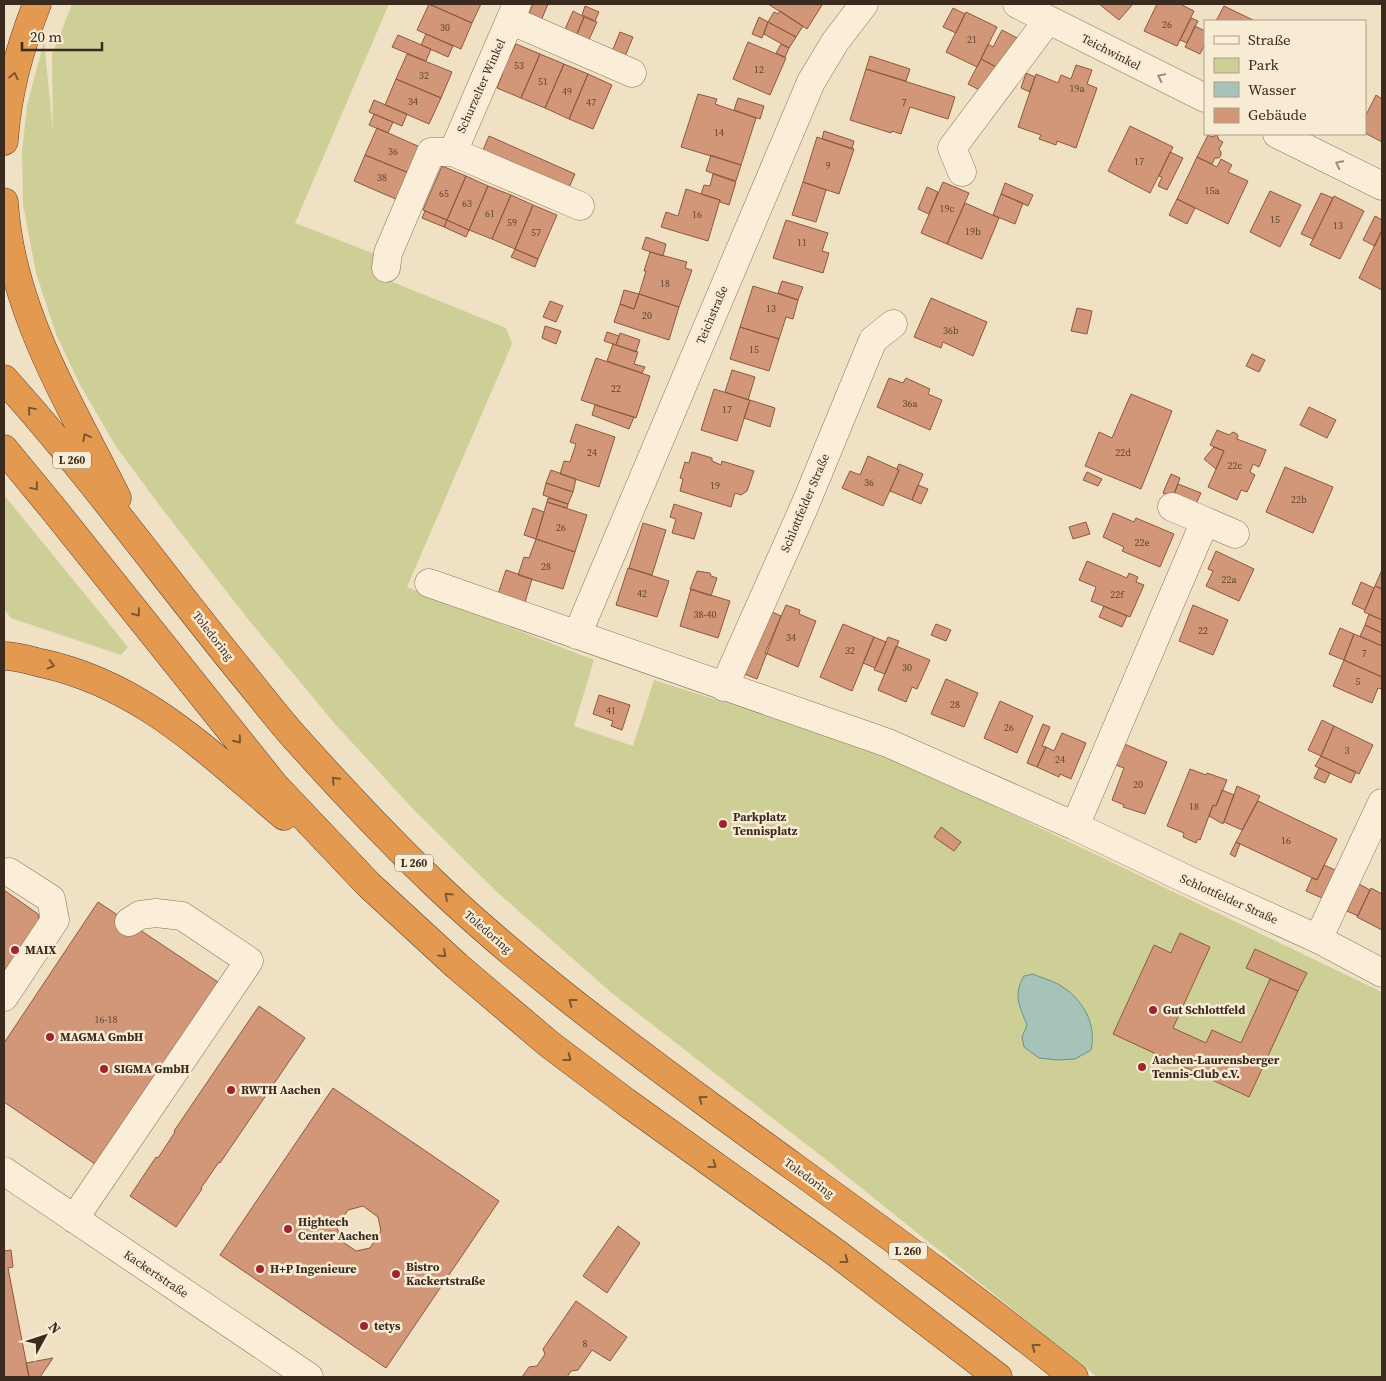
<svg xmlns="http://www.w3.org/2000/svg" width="1386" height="1381" font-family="'Source Serif 4',serif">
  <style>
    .green { fill: #cdcf97 }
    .water { fill: #a6c3b9; stroke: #6c9286 }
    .building { fill: #d19778; stroke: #8d583e; fill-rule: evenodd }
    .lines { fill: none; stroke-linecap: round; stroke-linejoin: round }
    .minor-casing { stroke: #8c7159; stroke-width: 29 }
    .highway-casing { stroke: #5a3f2d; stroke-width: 29 }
    .minor { stroke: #fbeed8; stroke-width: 28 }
    .highway { stroke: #e49951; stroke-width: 28 }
    .oneway { stroke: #7f5632 }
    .oneway2 { stroke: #9b8c7b }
    .poi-dot { fill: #9f262f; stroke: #f7ebd4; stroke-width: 2 }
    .labels { text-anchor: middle; stroke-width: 5; stroke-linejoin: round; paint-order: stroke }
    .number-label { font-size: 10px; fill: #604534 }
    .shield { fill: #f7ebd4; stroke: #736455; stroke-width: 1 }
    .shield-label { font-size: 11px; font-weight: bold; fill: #3b2a1e }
    .street-label { font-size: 12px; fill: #3b2a1e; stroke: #f7ebd4 }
    .poi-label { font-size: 12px; font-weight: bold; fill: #3b2a1e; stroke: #f7ebd4; text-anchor: start }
  </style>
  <rect width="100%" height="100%" fill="#f0e0c4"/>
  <path class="green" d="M72,4H389L295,223L380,256L373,274L506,328L512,344L407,587L594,660L574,726L633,746L654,680L882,752L1382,992V1377H1097L829,1162L613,994L497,892L414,810L335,724L248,619L160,506L115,445L79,383L56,334L36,273L23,204L22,151L27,106L44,41L53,130L52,55Z
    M4,495L128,647L121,655L11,618L4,609Z"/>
  <path class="water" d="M1033,974C1041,978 1051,980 1058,984C1082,998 1097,1022 1091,1050L1075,1059L1058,1060L1039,1058L1024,1047L1022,1037L1027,1025C1019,1005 1013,995 1024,976Z"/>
  <path class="building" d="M429,4H481L472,23Z
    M429,4L472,23L461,49L417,30Z
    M533,4H548L540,23L527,18Z
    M768,4H820L822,5L807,29Z
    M1099,4H1133L1119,20Z
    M1157,4H1180L1194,11L1177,46L1144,31Z
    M585,6L599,12L595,21L582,15Z
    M1224,6L1255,21H1216Z
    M953,8L965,14L956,33L943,27Z
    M573,11L584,17L575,39L563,34Z
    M780,11L803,26L796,37L768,22L774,12L778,14Z
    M966,12L997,27L977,67L946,52Z
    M584,17L597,22L587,44L575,39Z
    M759,17L768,22L762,38L752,34Z
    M1191,18L1198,21L1187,43L1180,40Z
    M768,22L796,37L789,48L764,34Z
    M1195,26L1205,31V44L1200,54L1185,47Z
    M1002,30L1023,41L1002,70L981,59L988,44L993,47Z
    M620,32L633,37L624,59L611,54Z
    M426,34L453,46L448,57L421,45Z
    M398,35L431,49L426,61L392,47Z
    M748,42L786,58L770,95L733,79Z
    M516,44L540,54L521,98L497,88L503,73L502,72L506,56L509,58Z
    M781,44L789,48L785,57L776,53Z
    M407,54L452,72L441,98L396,79Z
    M540,54L564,64L545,108L521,98Z
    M870,56L910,69L906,81L866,69Z
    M981,59L1002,70L985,93L968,84Z
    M564,64L588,74L569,119L545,108Z
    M1076,65L1092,70L1087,84L1097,88L1076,148L1057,141L1056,145L1039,139L1041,135L1018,127L1036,74L1058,83L1061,75L1071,79Z
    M866,69L955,97L948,119L910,107L901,134L892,131L891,133L850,120Z
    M1026,73L1035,77L1030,92L1021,88Z
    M588,74L612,85L593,129L569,119Z
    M396,79L441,98L429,124L385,105Z
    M698,94L717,99L715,104L756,118L741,165L681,147Z
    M1376,95L1382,99V142L1365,133V117Z
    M738,98L764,106L760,119L734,110Z
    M374,100L407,114L402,126L369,112Z
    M374,114L393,122L388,133L369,125Z
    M1130,126L1173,147L1150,193L1108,171Z
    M377,128L420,147L409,173L365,155Z
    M824,131L854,141L852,149L822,139Z
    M1208,135L1212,137L1217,135L1219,140L1223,142L1219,149L1221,152V155L1219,158H1215L1212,164L1197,157Z
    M489,136L575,174L567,192L481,155Z
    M817,137L854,149L839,194L803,182Z
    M1170,152L1183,158L1167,190L1158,186L1162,177L1159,176Z
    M365,155L409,173L398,200L354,181Z
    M711,155L741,165L736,181L706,171Z
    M1197,157L1217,167L1221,159L1232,165L1228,172L1248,181L1228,224L1177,199Z
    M442,166L466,176L447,220L423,210Z
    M713,174L736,182L729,205L720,202V200L701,194L704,185L710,186Z
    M466,176L488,186L469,230L447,220Z
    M803,182L826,190L816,222L792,215Z
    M943,182L969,193L947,244L921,233Z
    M1005,183L1033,195L1028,206L1001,194Z
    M488,186L511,195L492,239L469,230Z
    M927,187L938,192L929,214L918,209Z
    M686,189L720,200L708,241L661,227L666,212L678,216Z
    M1270,191L1301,205L1280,247L1250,232Z
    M1321,193L1333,198L1313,239L1301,234Z
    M1001,194L1023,203L1015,224L993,215Z
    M511,195L533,205L515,249L492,239Z
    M1334,196L1364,211L1340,259L1310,245Z
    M1177,199L1195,208L1187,224L1169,215Z
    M965,203L999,218L982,259L947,244Z
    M533,205L557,215L538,259L515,249Z
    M425,211L447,220L444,227L422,218Z
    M1375,216L1382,220V230L1375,246L1363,240Z
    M447,220L469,230L466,237L444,227Z
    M786,220L828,233L822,251L829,253L823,273L773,258Z
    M1382,230V290L1359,278Z
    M646,237L666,244L663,256L642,249Z
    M515,249L538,259L535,267L511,257Z
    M650,252L687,262L685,268L692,270L679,307L639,294L646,271H644Z
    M782,281L803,287L798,300L778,293Z
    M753,286L798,300L793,319L786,317L779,339L740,327Z
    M624,290L639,294L634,309L620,304Z
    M639,294L679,307L669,340L614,322L620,304L634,309Z
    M931,298L987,322L973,356L943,342L941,348L914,337Z
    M550,301L563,306L556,322L543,317Z
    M1077,308L1092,311L1087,334L1071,331Z
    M545,326L561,331L556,344L542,338Z
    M740,327L779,339L769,371L730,359Z
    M607,332L619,336L616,345L604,341Z
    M620,333L640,340L636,352L616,345Z
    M613,344L638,352L634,364L645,367L642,373L607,361Z
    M1252,354L1265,360L1259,372L1246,366Z
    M596,358L650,376L636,418L581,400Z
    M732,370L755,377L748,400L725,392Z
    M889,378L903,383L906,378L930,389L928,394L942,400L930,430L877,407Z
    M714,389L750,400L737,441L701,430Z
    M1131,394L1172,411L1141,489L1085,466L1099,432L1112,438Z
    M750,400L775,408L770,427L744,418Z
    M595,405L634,417L629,429L592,415Z
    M1309,407L1336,420L1327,438L1300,425Z
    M576,424L615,437L599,487L560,474L564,461L570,462L576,444L570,442Z
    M1217,430L1229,435L1233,432L1237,434L1238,436L1237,439L1266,450L1259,467L1253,464L1250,472L1255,475L1247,492L1241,490L1237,500L1208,487L1224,451L1210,445Z
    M1214,447L1224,451L1216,469L1204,459Z
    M692,452L712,458V461L721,465L722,461L754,471L747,491L741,495L735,493L731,507L680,491L683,479L680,478L685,462L689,463Z
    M868,456L899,470L883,506L842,488L850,471L860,475Z
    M899,464L923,474L912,500L890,491L899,470L897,468Z
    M1285,467L1333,487L1313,533L1266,512Z
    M551,470L576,479L573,492L546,483Z
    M1087,472L1102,479L1098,486L1083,480Z
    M1171,474L1180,478L1173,497L1163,493Z
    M546,483L573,492L568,504L543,495Z
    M1178,484L1201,493L1195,506L1173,497Z
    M918,485L928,489L921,504L912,500Z
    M548,498L568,504L567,508L547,502Z
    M547,502L587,515L575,552L536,539Z
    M674,504L702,513L694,539L672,533L676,519L670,517Z
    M533,508L544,512L536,539L524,535Z
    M1113,513L1134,522L1136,518L1174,534L1160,567L1122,551L1124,547L1103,537Z
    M1086,522L1090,534L1073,539L1069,527Z
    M643,523L666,530L652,575L629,568Z
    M536,539L575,552L563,589L518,575L524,557L529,558Z
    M1216,551L1254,569L1239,601L1206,586L1213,571L1208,569Z
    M1087,561L1127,578L1129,573L1138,577L1136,582L1144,585L1130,617L1091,601L1096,587L1079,580Z
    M628,568L669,581L657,617L616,605Z
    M506,570L532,579L525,602L498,594Z
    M1382,570V589L1375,586Z
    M697,571L710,573L711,576L717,578L711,596L690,589Z
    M1361,582L1374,588L1365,610L1352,604Z
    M1375,586L1382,589V620L1364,612Z
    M691,589L730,601L718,638L680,626Z
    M786,605L800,610L799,614L816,621L798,667L765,653Z
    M1193,605L1228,620L1213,655L1179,641Z
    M1104,606L1127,616L1122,627L1099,617Z
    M768,610L781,616L757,679L742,673Z
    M1369,614L1382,620V633L1365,625Z
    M843,624L874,637L852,691L820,677Z
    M936,624L951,630L946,641L931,635Z
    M1365,625L1382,633V646L1360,636Z
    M1340,628L1354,634L1344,660L1329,654Z
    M1354,634L1382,646V677L1344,660Z
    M874,637L886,642L875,668L863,663Z
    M888,637L899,641L885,674L874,670Z
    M896,646L930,660L917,689L912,687L906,702L878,690Z
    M1344,660L1382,677V689L1378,688L1372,703L1333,686Z
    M946,679L978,693L964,727L931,714Z
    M599,695L630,705L622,730L611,726L613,721L593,714Z
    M1000,701L1033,716L1017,753L984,738Z
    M1322,720L1334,726L1321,756L1308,750Z
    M1043,724L1050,727L1042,746L1046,747L1037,767L1027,763Z
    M1334,726L1373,745L1359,774L1321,756Z
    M1062,733L1086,743L1071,779L1060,774L1059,777L1037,767L1046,747L1054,751Z
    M1122,743L1167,762L1145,814L1123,807L1124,805L1112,800L1124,768L1113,764Z
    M1321,756L1356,772L1351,783L1315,766Z
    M1319,768L1330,773L1325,783L1314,778Z
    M1190,769L1206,775L1207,773L1227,780L1216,806L1213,805L1200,840L1198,839L1196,843L1183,837L1184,833L1167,826Z
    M1237,786L1260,796L1242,830L1224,822Z
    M1222,790L1234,795L1223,824L1209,816L1213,805L1216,806Z
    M1258,801L1337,839L1317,880L1236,842Z
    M941,827L961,842L954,851L934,837Z
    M1236,842L1240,844L1235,857L1230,854Z
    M1324,865L1335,870L1322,898L1306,891L1312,878L1317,880Z
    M1359,884L1370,890L1358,916L1347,911Z
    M1371,888L1382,894V930L1357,917Z
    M4,890L38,914L41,926L4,974Z
    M98,902L218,982L95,1164L4,1102V1043Z
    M1180,933L1210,947L1173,1028L1206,1043L1212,1030L1241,1043L1270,979L1298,991L1249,1097L1113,1034L1154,945L1171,953Z
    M1255,949L1307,973L1298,991L1246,968Z
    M259,1006L305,1038L220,1163L219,1162L201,1188L202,1189L176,1227L130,1196L156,1157L158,1158L175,1132L174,1131Z
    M333,1088L499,1201L386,1368L220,1255ZM363,1206L378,1217L381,1231L370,1248L356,1251L340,1240L337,1226L348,1210Z
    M618,1226L640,1243L607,1293L583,1276Z
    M4,1247L5,1251L11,1250L13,1267L8,1268L29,1377H4Z
    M576,1301L627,1337L610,1361L592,1350L578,1370L571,1371L567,1377H522L529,1367L537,1366L545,1354L543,1349Z
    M53,1358L40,1377H29L26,1363Z"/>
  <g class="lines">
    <defs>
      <path id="minor" d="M1017,4L1205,98
        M510,20L632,73
        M1277,134L1382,186
        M453,152L580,206
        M962,172L952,148L1048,20
        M386,268L388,253L431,152H453L517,4
        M1172,507L1205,521
        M429,583L888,743L1075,826L1188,880L1318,939L1382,973
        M577,635L811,82L835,42L864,4
        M724,687L805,505L873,340L893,324
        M1075,826L1205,521L1235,534
        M1318,939L1382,803
        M4,997L55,920L51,899L9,872
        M4,1171L309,1377
        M74,1219L249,961L182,916L156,913L140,915L129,922"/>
      <path id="highway" d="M4,141C7,94 20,47 37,4
        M4,202C11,311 70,403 117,498
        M4,379C88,472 162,575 241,672C260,695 278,719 298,741C342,790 388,839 436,885C520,965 613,1034 706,1103C829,1193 955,1281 1074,1377
        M4,449L55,511L275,786L369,885L457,966L549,1044L626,1102L835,1252L998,1377
        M4,656C16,656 29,660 41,663C143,685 207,752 284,816"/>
    </defs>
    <use href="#minor" class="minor-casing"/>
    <use href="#highway" class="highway-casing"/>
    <use href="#minor" class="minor"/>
    <use href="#highway" class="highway"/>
  </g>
  <defs><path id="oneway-chevron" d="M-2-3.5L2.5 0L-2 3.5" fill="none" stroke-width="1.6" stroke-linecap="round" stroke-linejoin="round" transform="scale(1.25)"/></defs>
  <g class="oneway">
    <use href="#oneway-chevron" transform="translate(14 76) rotate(-78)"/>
    <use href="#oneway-chevron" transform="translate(31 410) rotate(-130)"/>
    <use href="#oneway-chevron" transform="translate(86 437) rotate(-118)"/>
    <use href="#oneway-chevron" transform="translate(35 487) rotate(50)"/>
    <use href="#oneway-chevron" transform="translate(137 613) rotate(51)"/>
    <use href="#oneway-chevron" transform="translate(51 665) rotate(14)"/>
    <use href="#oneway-chevron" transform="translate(238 740) rotate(51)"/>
    <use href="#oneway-chevron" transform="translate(335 780) rotate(-133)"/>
    <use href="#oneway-chevron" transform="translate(448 896) rotate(-137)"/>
    <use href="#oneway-chevron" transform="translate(443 954) rotate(43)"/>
    <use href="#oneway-chevron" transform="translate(572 1002) rotate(-142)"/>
    <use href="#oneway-chevron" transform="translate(568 1058) rotate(37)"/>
    <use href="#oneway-chevron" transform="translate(702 1099) rotate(-144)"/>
    <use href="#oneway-chevron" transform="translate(713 1165) rotate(36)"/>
    <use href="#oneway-chevron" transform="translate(845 1260) rotate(37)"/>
    <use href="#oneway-chevron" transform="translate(1035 1347) rotate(-143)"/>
  </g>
  <g class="oneway2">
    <use href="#oneway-chevron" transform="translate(1161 77) rotate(-154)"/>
    <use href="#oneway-chevron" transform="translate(1339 164) rotate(-154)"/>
  </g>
  <g class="poi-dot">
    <circle cx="723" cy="824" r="5"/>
    <circle cx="15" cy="950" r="5"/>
    <circle cx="1153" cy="1010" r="5"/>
    <circle cx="50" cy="1037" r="5"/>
    <circle cx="1142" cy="1067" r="5"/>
    <circle cx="104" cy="1069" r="5"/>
    <circle cx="231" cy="1090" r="5"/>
    <circle cx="288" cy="1229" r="5"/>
    <circle cx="260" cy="1269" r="5"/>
    <circle cx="396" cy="1274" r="5"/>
    <circle cx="364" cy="1326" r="5"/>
  </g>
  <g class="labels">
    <g class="number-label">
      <text x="1167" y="28">26</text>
      <text x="445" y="31">30</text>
      <text x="972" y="43">21</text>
      <text x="519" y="69">53</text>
      <text x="759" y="73">12</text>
      <text x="424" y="79">32</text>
      <text x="543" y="85">51</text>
      <text x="1077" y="92">19a</text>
      <text x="567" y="95">49</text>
      <text x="413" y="105">34</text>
      <text x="591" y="106">47</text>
      <text x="904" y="106">7</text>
      <text x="719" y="136">14</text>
      <text x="393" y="155">36</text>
      <text x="1139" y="165">17</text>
      <text x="828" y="169">9</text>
      <text x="382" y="181">38</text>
      <text x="1212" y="194">15a</text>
      <text x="444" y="197">65</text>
      <text x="467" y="207">63</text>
      <text x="947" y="212">19c</text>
      <text x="490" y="217">61</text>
      <text x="697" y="218">16</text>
      <text x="1275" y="223">15</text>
      <text x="512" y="226">59</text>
      <text x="1338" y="229">13</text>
      <text x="973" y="235">19b</text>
      <text x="536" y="236">57</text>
      <text x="802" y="246">11</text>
      <text x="665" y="287">18</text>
      <text x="771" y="312">13</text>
      <text x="647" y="319">20</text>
      <text x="951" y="334">36b</text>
      <text x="754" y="353">15</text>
      <text x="616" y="392">22</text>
      <text x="910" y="407">36a</text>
      <text x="727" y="413">17</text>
      <text x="592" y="456">24</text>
      <text x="1123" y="456">22d</text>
      <text x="1235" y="469">22c</text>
      <text x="869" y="486">36</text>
      <text x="715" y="489">19</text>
      <text x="1299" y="503">22b</text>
      <text x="561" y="531">26</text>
      <text x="1142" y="546">22e</text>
      <text x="546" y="570">28</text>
      <text x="1229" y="583">22a</text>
      <text x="642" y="597">42</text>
      <text x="1117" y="598">22f</text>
      <text x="705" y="618">38-40</text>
      <text x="1203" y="634">22</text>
      <text x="791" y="641">34</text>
      <text x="850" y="654">32</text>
      <text x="1364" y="657">7</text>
      <text x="907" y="671">30</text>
      <text x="1358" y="685">5</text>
      <text x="955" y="708">28</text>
      <text x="611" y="714">41</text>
      <text x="1009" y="731">26</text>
      <text x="1347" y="754">3</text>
      <text x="1060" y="763">24</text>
      <text x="1138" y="788">20</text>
      <text x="1194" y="810">18</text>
      <text x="1286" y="844">16</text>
      <text x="106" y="1023">16-18</text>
      <text x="585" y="1347">8</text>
    </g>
    <g class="shield">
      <rect x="53" y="451.5" width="38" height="17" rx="4"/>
      <rect x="395" y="854.5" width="38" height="17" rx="4"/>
      <rect x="889" y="1242.5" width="38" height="17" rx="4"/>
    </g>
    <g class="shield-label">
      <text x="72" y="464">L 260</text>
      <text x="414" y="867">L 260</text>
      <text x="908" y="1255">L 260</text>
    </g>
    <g class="street-label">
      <text transform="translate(1111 52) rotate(27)" y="4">Teichwinkel</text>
      <text transform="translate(481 86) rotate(-66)" y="4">Schurzelter Winkel</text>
      <text transform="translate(712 315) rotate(-67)" y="4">Teichstraße</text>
      <text transform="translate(805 503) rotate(-67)" y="4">Schlottfelder Straße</text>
      <text transform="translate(213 636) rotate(52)" y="4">Toledoring</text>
      <text transform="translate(1229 899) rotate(24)" y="4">Schlottfelder Straße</text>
      <text transform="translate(488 932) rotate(41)" y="4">Toledoring</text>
      <text transform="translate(809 1178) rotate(36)" y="4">Toledoring</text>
      <text transform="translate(156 1274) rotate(34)" y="4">Kackertstraße</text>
    </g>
    <g class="poi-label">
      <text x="733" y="821">Parkplatz<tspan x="733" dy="14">Tennisplatz</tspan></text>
      <text x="25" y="954">MAIX</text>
      <text x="1163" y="1014">Gut Schlottfeld</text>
      <text x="60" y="1041">MAGMA GmbH</text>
      <text x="1152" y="1064">Aachen-Laurensberger<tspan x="1152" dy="14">Tennis-Club e.V.</tspan></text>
      <text x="114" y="1073">SIGMA GmbH</text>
      <text x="241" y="1094">RWTH Aachen</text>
      <text x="298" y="1226">Hightech<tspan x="298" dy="14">Center Aachen</tspan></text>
      <text x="406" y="1271">Bistro<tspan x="406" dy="14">Kackertstraße</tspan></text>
      <text x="270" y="1273">H+P Ingenieure</text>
      <text x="374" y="1330">tetys</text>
    </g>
  </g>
  <rect width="1386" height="1381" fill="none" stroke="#3b2a1e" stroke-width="10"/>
  <rect x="1204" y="20" width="162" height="115" fill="#f7ebd4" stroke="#ac9e8b"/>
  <rect x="1214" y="36" width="25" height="8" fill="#fbeed8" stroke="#ac9e8b"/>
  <text x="1248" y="45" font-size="15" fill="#3b2a1e">Straße</text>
  <rect x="1214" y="58" width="25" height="15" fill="#cdcf97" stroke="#ac9e8b"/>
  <text x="1248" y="70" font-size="15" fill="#3b2a1e">Park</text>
  <rect x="1214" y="82" width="25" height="15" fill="#a6c3b9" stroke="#ac9e8b"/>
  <text x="1248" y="95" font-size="15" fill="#3b2a1e">Wasser</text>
  <rect x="1214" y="108" width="25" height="15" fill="#d19778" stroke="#ac9e8b"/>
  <text x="1248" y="120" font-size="15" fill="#3b2a1e">Gebäude</text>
  <g transform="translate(45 1336) rotate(50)" stroke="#f7ebd4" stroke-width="4" paint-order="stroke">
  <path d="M0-4L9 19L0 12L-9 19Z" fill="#3b2a1e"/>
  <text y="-8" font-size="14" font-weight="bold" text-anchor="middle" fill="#3b2a1e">N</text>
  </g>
  <path d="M22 42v8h80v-8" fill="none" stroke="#3b2a1e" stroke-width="2.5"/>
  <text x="30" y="42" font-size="15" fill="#3b2a1e" stroke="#f7ebd4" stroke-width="4" paint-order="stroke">20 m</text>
</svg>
